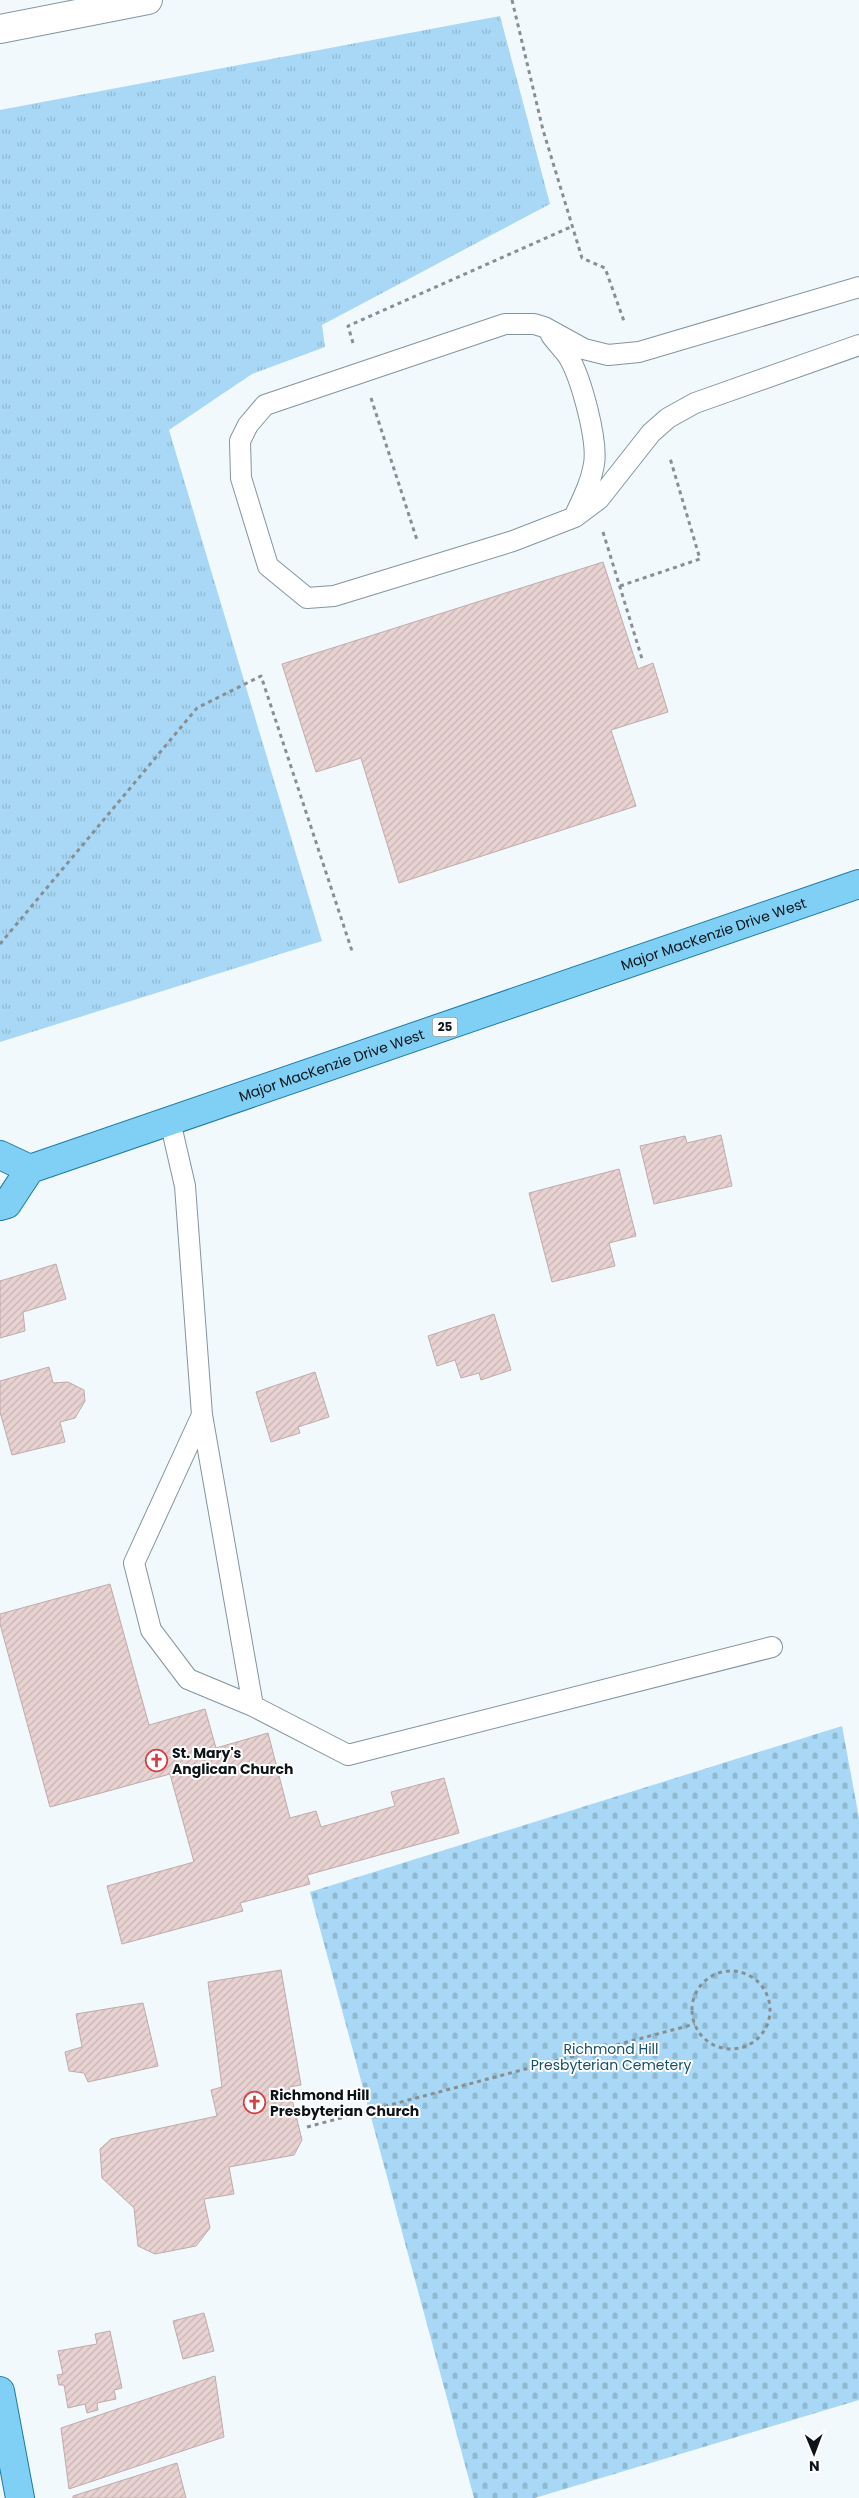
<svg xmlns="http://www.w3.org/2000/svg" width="859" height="2498" font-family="Poppins,sans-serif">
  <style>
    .grass { fill: url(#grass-tufts) }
    .cemetery { fill: url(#cemetery-stones) }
    .building { fill: url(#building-hatch); stroke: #bfaba9 }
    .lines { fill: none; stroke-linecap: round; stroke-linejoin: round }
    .service-casing { stroke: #84949e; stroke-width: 22 }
    .minor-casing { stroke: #84949e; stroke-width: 30 }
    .primary-casing { stroke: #1f7aa2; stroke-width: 30 }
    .path { stroke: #888f93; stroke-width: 3; stroke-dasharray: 4 4; stroke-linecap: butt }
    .service { stroke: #fff; stroke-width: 20 }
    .minor { stroke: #fff; stroke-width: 28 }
    .primary { stroke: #7fd0f4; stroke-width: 28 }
    .labels { text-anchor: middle; stroke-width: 4; stroke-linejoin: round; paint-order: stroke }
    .shield { fill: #fff; stroke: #565a5d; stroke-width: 1 }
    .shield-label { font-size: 12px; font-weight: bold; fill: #0d1317 }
    .street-label { font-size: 14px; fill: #0d1317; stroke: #fff }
    .poi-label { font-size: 14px; font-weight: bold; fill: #0d1317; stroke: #fff; text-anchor: start }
    .park-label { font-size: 14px; fill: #13506c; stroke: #fff }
  </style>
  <defs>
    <pattern id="grass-tufts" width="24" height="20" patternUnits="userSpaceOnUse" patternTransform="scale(1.25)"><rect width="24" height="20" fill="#a8d8f5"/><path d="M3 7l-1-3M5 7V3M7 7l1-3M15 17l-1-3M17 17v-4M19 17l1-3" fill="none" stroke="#8fb8d1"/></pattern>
    <pattern id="cemetery-stones" width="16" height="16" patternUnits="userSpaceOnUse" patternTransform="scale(1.25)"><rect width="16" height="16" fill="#a8d8f5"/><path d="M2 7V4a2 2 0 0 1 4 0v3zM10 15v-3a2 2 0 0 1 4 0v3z" fill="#8fb8d1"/></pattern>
    <pattern id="building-hatch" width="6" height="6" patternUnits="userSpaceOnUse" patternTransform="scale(1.25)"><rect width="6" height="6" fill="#e9d3d2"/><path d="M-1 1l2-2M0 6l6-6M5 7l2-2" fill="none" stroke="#c7b4b4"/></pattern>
  </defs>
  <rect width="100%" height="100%" fill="#f2f9fd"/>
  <path class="grass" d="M500,16L550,204L322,325L325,347L252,374L169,430L322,941L0,1042V110Z"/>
  <path class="cemetery" d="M842,1726L859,1818V2400L535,2498H474L310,1892Z"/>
  <path class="building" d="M603,562L638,669L653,663L668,712L611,730L636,806L399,883L361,758L316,772L282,664Z
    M721,1135L732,1186L654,1204L640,1146L685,1136L687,1143Z
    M619,1169L636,1236L609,1243L615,1266L552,1282L529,1193Z
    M56,1264L66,1299L23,1312L25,1331L0,1338V1281Z
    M494,1314L511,1370L481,1380L479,1373L461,1378L455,1360L437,1366L428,1336Z
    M49,1367L53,1383L68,1382L84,1390L85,1401L75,1418L60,1422L65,1442L12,1455L0,1412V1381Z
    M315,1372L329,1417L298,1427L300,1433L271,1442L256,1392Z
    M110,1584L149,1725L205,1709L216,1748L268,1733L290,1818L316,1811L321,1827L395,1806L391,1792L444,1778L459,1833L307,1875L310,1884L240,1903L243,1911L122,1944L107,1886L194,1862L170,1774L50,1807L0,1624V1614Z
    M281,1970L301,2085L289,2087L302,2140L294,2155L229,2167L234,2194L204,2199L210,2228L196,2246L155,2254L138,2246L134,2208L102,2178L100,2149L111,2139L217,2116L211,2090L222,2087L208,1982Z
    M143,2003L158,2066L88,2082L84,2073L69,2071L65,2052L82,2047L76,2014Z
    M204,2313L214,2351L183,2359L173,2321Z
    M110,2331L122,2388L114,2390L116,2399L97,2403L98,2410L87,2413L85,2404L68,2408L64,2385H59L57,2375L63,2374L58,2351L97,2344L95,2334Z
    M215,2376L224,2437L69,2489L61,2428Z
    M177,2463L186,2498H73V2496Z"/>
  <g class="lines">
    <defs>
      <path id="service" d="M859,287L639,352L608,355L584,349L544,327L534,324H505L265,405L248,425L240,441L241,478L268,566L307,598L334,596L513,541L575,517L599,499L651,433L668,418L695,403L859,345
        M551,335C556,342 563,349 568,356C581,377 598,440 594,464C591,482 583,498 575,515
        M170,1121L185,1186L202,1415L253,1706
        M202,1415L134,1563L151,1630L188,1679L253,1706L348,1755L772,1647"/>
      <path id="minor" d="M0,29L148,0"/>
      <g id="primary">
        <path d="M0,1155L30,1169"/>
        <path id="s1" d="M0,1206L7,1204L30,1169L859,884"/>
        <path d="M0,2391L20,2498"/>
      </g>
    </defs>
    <use href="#service" class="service-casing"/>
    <use href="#minor" class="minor-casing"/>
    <use href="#primary" class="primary-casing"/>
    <path class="path" d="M512,0L543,130L582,258L605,268L625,324
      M353,343L348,326L573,226
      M371,398L417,540
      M603,532L643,662
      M620,586L700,559L670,458
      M0,944L197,708L261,676L353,954
      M692 2010a39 39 0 1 1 78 0a39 39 0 1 1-78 0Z
      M307,2127L695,2024"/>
    <use href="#service" class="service"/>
    <use href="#minor" class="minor"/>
    <use href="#primary" class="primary"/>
  </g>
  <defs>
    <symbol id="church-ring" viewBox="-11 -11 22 22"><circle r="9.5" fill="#fff" stroke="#d04147" stroke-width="1.5"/><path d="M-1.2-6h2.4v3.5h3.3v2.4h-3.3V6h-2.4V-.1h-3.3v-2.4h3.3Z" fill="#d04147"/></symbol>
  </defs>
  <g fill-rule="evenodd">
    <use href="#church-ring" x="144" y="1748" width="25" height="25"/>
    <use href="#church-ring" x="242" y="2090" width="25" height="25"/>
  </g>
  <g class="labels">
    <rect class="shield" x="432.5" y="1017.5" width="25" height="19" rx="4"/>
    <g class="shield-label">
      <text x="445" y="1031">25</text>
    </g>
    <g class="street-label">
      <text dy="5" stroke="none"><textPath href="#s1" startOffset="772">Major MacKenzie Drive West</textPath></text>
      <text dy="5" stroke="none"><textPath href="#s1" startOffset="368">Major MacKenzie Drive West</textPath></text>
    </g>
    <g class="poi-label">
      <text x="172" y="1758">St. Mary's<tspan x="172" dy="16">Anglican Church</tspan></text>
      <text x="270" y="2100">Richmond Hill<tspan x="270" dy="16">Presbyterian Church</tspan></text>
    </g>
    <g class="park-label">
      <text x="611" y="2054">Richmond Hill<tspan x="611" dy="16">Presbyterian Cemetery</tspan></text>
    </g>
  </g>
  <g transform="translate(814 2453) rotate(179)" stroke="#ffffff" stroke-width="4" paint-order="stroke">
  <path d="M0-4L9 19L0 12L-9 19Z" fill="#0d1317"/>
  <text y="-8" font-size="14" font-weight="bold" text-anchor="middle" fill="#0d1317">N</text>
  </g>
</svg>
